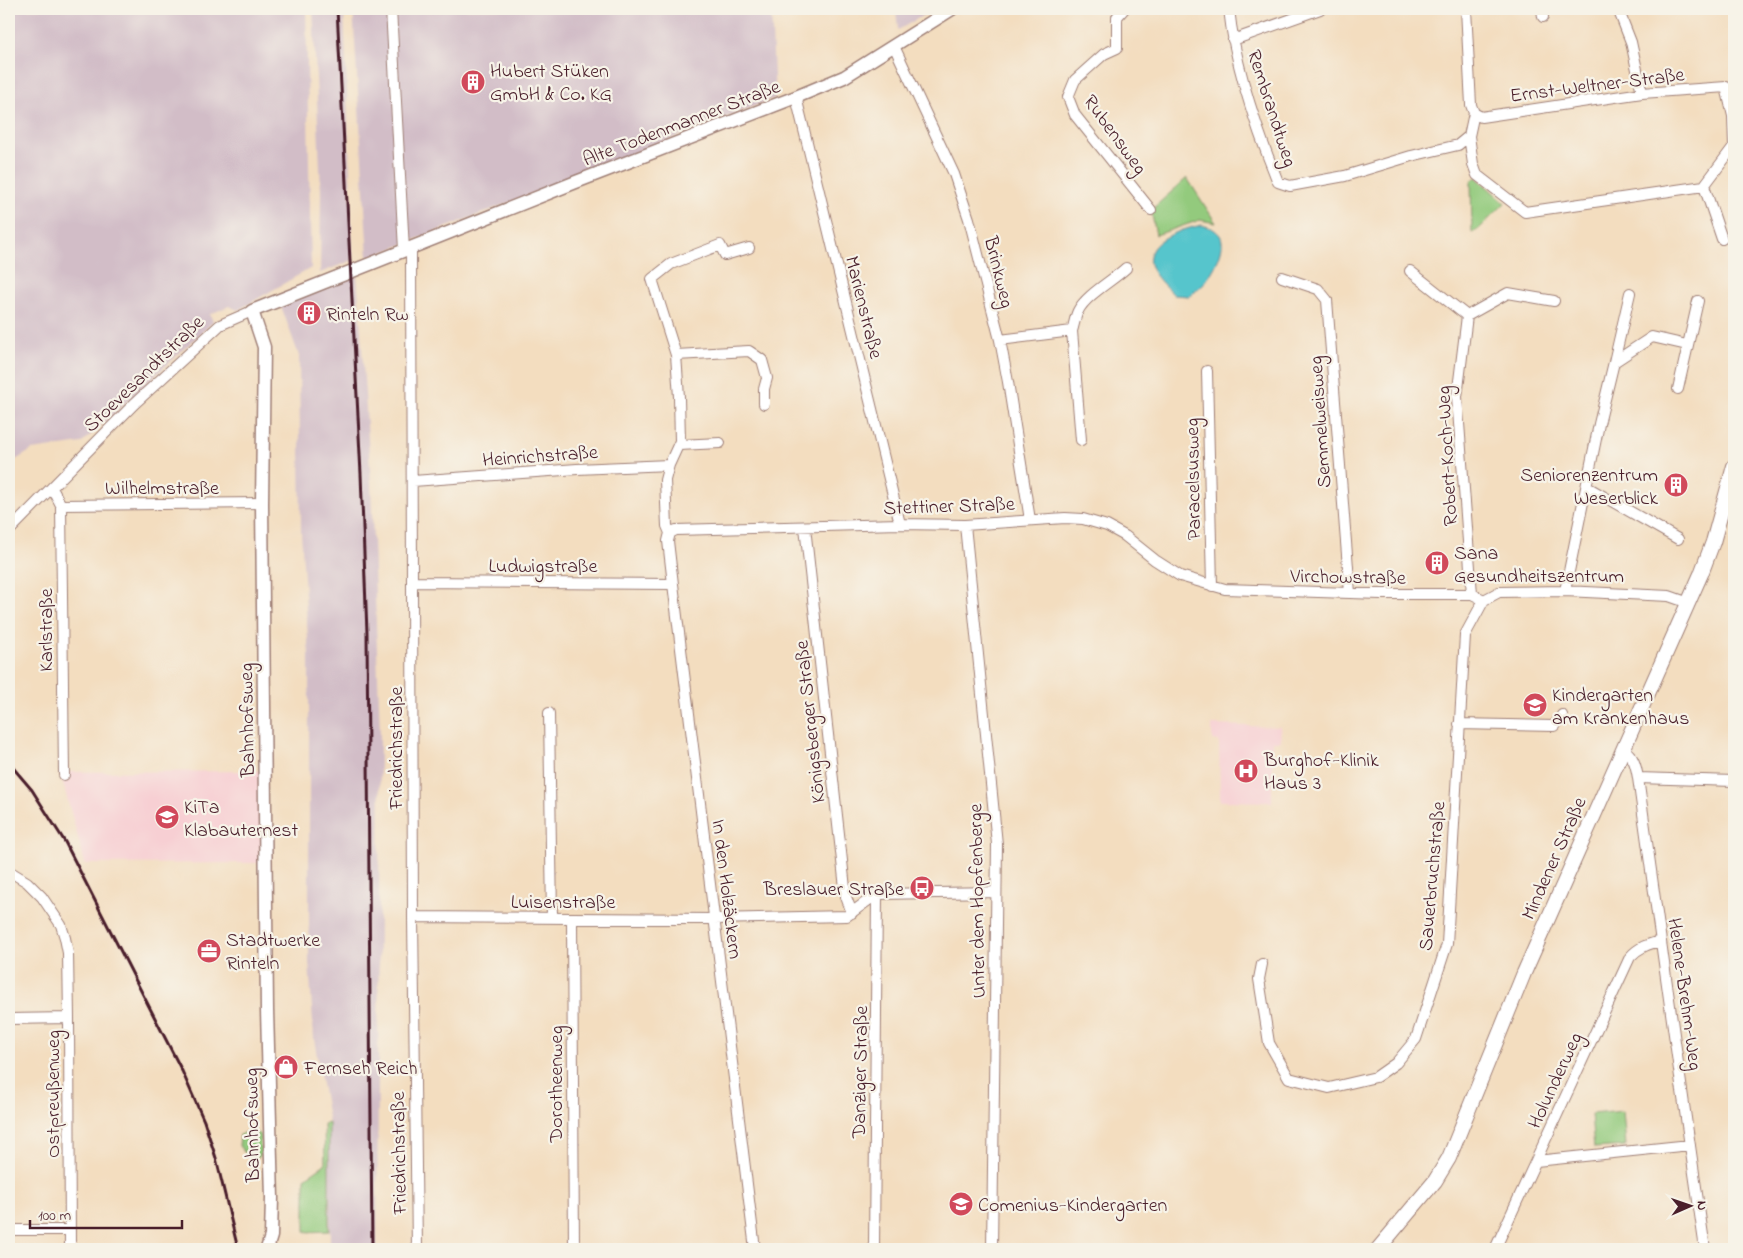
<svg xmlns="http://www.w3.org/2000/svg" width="1743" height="1258" font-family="'Indie Flower',sans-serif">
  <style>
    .built { fill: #f7cfd3 }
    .industrial { fill: #d2bdc7 }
    .green { fill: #93ca7d; stroke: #6e7454 }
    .water { fill: #57c5cc; stroke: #50727c }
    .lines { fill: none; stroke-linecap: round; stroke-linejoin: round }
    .minor-casing { stroke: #9e7e75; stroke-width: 12 }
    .tertiary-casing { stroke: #9e7e75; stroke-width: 15 }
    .secondary-casing { stroke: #9e7e75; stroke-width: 16 }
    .minor { stroke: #fff; stroke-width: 10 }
    .tertiary { stroke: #fff; stroke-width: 12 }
    .secondary { stroke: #fff; stroke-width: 14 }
    .rail { stroke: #4a1f2b; stroke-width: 3 }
    .labels { text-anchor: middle; stroke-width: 4.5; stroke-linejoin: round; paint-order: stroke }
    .poi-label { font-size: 20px; fill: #4a1f2b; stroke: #f7f3e8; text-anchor: start }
    .street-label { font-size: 20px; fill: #4a1f2b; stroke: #f7f3e8 }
  </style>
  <rect width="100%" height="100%" fill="#f7f3e8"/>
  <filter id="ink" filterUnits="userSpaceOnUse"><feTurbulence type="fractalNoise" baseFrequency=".02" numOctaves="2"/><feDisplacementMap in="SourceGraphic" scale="10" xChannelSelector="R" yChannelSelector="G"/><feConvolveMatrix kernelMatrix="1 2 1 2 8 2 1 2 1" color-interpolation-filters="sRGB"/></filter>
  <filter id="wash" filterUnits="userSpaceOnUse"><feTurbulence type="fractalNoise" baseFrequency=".0096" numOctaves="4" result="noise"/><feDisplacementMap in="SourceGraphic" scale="20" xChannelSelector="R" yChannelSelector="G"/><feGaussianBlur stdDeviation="1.12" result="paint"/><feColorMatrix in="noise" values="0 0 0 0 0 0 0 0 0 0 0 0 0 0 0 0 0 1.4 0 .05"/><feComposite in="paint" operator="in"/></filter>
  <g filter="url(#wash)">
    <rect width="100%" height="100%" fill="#f3ddbf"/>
    <path class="built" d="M1212,725L1280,727L1281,741H1272V802L1220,801L1219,741L1212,740Z
      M263,771V863L85,864L60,772Z"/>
    <path class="industrial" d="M9,9H306L311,268L238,310L229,306L210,314L213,322L82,443L32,450L9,464Z
      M313,9H344L353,260L320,273L321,192Z
      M353,9H771L775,98L368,258Z
      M896,9H934L898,30Z
      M357,274L371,484L380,733L377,1249H330L329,1123L314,1039L309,962V655L301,532L299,356L280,303Z"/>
    <path class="green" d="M1476,177L1505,203L1479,229L1472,233L1471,182Z
      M1187,178L1216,223L1200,220L1156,235L1151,210Z
      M1623,1111L1626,1146L1594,1148L1591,1114Z
      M329,1123V1231L305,1232V1178L325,1164L324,1124Z
      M249,1130L256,1132L260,1135L261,1155L258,1158L245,1153L239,1146L240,1135Z"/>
    <path class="water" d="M1202,225C1208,227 1214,228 1219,234C1229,245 1212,274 1204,283C1199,288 1194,292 1189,296L1174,295C1167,288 1152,274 1150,264C1145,239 1184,229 1202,225Z"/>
  </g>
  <g filter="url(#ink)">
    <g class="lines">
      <defs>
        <path id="minor" d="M391,9L404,250
          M1124,9L1117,17V48L1104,54L1075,80L1068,97L1075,115L1151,210
          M1229,9C1235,67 1256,128 1278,182L1290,186L1345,176L1411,156L1458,145L1469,136
          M1466,9L1471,105L1474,113L1469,136L1473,164L1477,175L1525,212L1704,186L1734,146L1733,116L1726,87L1642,93L1481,117L1474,113
          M1542,9L1543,17
          M1618,9L1631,42L1642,93
          M1233,40L1320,9
          M894,46L954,174L969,219L1000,340L1008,382L1030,520
          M796,97L900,524
          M1704,186L1722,239
          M411,247L413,917L417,1249
          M1410,271L1467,316L1457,397L1472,594
          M1282,277L1318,289L1327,300L1350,593
          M1467,316L1508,293L1554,301
          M1072,331L1081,440
          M1000,340L1072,331C1074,325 1075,317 1078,311C1086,295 1112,281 1126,268
          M676,355L749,351L762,360L767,378L764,389V404
          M1614,362L1630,293
          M1207,371L1212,586
          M1678,389L1698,301
          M679,445L720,443
          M413,481L577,469L669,465
          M1587,487L1678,539
          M52,488L61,505L64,775
          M61,505L262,503
          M965,525L997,844L992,1249
          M805,527L846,897L852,913
          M9,531L134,404L220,325L252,311
          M670,533L676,530L900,524L965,525L1065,518L1083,519L1107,526L1125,536L1155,560L1180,576L1225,589L1381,594H1472L1484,600L1499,592L1565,591L1669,596L1689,603
          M670,533L668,541L673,584L755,1249
          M670,533L667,526L665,480L669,465L680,441L679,397L676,355L652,279L671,264L720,245L725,255L749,248
          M413,582L673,584
          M1565,591L1599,424L1614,362L1652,337L1687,345
          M549,713L552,918
          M1459,724L1554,726L1562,715
          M1623,749C1634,756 1636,766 1638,778L1679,1070L1705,1249
          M1638,778L1734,781
          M9,871L27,882L42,897L61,925L65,938L68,953L69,1018L70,1249
          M413,917L714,919L847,916L877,894L996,892
          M572,919L574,1249
          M1262,964L1259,979L1269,1043L1289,1078L1329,1088L1376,1077L1396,1063L1416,1039L1447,944L1465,635L1484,600
          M9,1019L69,1018
          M1536,1161L1690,1145
          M9,1230H69
          M874,1249L877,894
          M1495,1249L1630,957C1639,947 1648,944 1661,941"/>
        <path id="tertiary" d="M267,1249L271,1236L272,1198L267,1010L262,503L264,347L252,311L576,182L796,97L844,77L952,9"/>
        <path id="secondary" d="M1378,1249L1435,1181L1449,1158L1524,973L1701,574L1713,542L1734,466"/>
      </defs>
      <use href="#minor" class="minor-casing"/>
      <use href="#tertiary" class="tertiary-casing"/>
      <use href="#secondary" class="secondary-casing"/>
      <use href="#minor" class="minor"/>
      <use href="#tertiary" class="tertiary"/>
      <use href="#secondary" class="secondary"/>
      <path class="rail" d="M337,9L361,474L367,633L372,1249
        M9,763L32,790L65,842L182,1071L204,1121L216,1158L238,1249"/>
    </g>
  </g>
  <defs>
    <symbol id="building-disc" viewBox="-11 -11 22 22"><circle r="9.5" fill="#d1495b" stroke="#f7f3e8"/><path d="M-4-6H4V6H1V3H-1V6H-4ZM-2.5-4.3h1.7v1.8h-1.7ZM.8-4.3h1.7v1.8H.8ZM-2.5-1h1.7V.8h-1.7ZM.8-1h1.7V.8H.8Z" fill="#fff"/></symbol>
    <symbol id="school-disc" viewBox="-11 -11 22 22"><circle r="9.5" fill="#d1495b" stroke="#f7f3e8"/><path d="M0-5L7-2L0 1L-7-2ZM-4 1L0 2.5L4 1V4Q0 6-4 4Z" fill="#fff"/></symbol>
    <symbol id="hospital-disc" viewBox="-11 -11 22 22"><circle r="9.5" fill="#d1495b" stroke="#f7f3e8"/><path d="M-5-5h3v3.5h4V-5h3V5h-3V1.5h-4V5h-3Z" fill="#fff"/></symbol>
    <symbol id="bus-disc" viewBox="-11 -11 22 22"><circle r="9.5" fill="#d1495b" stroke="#f7f3e8"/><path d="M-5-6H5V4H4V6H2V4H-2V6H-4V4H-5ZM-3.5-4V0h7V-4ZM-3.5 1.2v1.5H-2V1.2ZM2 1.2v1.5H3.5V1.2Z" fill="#fff"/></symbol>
    <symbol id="office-disc" viewBox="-11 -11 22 22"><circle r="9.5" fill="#d1495b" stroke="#f7f3e8"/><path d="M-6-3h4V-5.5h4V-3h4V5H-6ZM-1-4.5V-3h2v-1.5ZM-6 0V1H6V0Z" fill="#fff"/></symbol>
    <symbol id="shop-disc" viewBox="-11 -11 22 22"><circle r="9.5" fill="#d1495b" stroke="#f7f3e8"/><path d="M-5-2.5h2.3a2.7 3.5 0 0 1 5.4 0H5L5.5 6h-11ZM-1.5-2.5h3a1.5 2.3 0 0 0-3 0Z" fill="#fff"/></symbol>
  </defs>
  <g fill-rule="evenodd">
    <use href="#building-disc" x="459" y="68" width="28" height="28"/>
    <use href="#building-disc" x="295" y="299" width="28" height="28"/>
    <use href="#building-disc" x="1662" y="471" width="28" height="28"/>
    <use href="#building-disc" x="1423" y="549" width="28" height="28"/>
    <use href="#school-disc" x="1521" y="691" width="28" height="28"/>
    <use href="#hospital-disc" x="1232" y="757" width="28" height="28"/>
    <use href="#school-disc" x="153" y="803" width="28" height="28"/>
    <use href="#bus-disc" x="908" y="874" width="28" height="28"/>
    <use href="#office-disc" x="195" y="937" width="28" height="28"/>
    <use href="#shop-disc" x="272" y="1053" width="28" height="28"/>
    <use href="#school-disc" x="947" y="1190" width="28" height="28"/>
  </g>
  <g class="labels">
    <g class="poi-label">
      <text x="490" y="77">Hubert Stüken<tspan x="490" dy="23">GmbH &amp; Co. KG</tspan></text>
      <text x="326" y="320">Rinteln Rw</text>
      <text x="1658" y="481" text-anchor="end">Seniorenzentrum<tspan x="1658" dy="23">Weserblick</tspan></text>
      <text x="1454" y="559">Sana<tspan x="1454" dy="23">Gesundheitszentrum</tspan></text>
      <text x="1552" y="701">Kindergarten<tspan x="1552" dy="23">am Krankenhaus</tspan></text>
      <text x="1264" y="766">Burghof-Klinik<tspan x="1264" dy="23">Haus 3</tspan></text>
      <text x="184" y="813">KiTa<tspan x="184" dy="23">Klabauternest</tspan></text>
      <text x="904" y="895" text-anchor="end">Breslauer Straße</text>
      <text x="226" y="946">Stadtwerke<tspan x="226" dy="23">Rinteln</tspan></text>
      <text x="304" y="1074">Fernseh Reich</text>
      <text x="978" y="1211">Comenius-Kindergarten</text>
    </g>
    <g class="street-label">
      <text transform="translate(1597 84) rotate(-7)" y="7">Ernst-Weltner-Straße</text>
      <text transform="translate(1273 108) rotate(72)" y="7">Rembrandtweg</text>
      <text transform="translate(681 122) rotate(-21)" y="7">Alte Todenmanner Straße</text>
      <text transform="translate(1116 134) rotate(54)" y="7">Rubensweg</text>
      <text transform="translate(1000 272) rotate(76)" y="7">Brinkweg</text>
      <text transform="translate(865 307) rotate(76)" y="7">Marienstraße</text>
      <text transform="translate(143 373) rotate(-44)" y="7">Stoevesandtstraße</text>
      <text transform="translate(1319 422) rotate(-94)" y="7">Semmelweisweg</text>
      <text transform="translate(540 455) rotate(-4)" y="7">Heinrichstraße</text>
      <text transform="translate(1446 456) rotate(-93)" y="7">Robert-Koch-Weg</text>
      <text transform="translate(1192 479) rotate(-91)" y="7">Paracelsusweg</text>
      <text x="162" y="494">Wilhelmstraße</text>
      <text transform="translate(949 505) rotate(-2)" y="7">Stettiner Straße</text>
      <text x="543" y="572">Ludwigstraße</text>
      <text transform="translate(1348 576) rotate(1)" y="7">Virchowstraße</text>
      <text transform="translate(45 630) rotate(-90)" y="7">Karlstraße</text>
      <text transform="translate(246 720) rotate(-91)" y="7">Bahnhofsweg</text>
      <text transform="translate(809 722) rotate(-96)" y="7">Königsberger Straße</text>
      <text transform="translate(395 748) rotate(-90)" y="7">Friedrichstraße</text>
      <text transform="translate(1553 858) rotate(-66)" y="7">Mindener Straße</text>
      <text transform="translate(1431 876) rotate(-85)" y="7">Sauerbruchstraße</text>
      <text transform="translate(728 889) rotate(83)" y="7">In den Holzäckern</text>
      <text x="563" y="908">Luisenstraße</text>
      <text transform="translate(976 901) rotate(-91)" y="7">Unter dem Hopfenberge</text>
      <text transform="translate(1686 994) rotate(82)" y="7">Helene-Brehm-Weg</text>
      <text transform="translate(859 1072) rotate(-89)" y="7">Danziger Straße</text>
      <text transform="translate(1554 1080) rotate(-65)" y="7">Holunderweg</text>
      <text transform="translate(555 1084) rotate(-90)" y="7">Dorotheenweg</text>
      <text transform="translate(52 1094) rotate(-90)" y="7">Ostpreußenweg</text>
      <text transform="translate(251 1125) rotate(-91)" y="7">Bahnhofsweg</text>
      <text transform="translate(398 1153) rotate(-91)" y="7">Friedrichstraße</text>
    </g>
  </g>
  <rect width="1743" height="1258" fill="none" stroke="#f7f3e8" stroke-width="30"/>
  <g transform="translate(1690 1206) rotate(88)" stroke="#f7f3e8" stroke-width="4" paint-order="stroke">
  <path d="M0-4L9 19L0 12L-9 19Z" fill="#4a1f2b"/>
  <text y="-8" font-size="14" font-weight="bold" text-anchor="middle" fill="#4a1f2b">N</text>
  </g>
  <path d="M30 1220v8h152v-8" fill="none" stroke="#4a1f2b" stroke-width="2.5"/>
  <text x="38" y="1220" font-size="15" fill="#4a1f2b" stroke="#f7f3e8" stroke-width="4" paint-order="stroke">100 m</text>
</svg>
